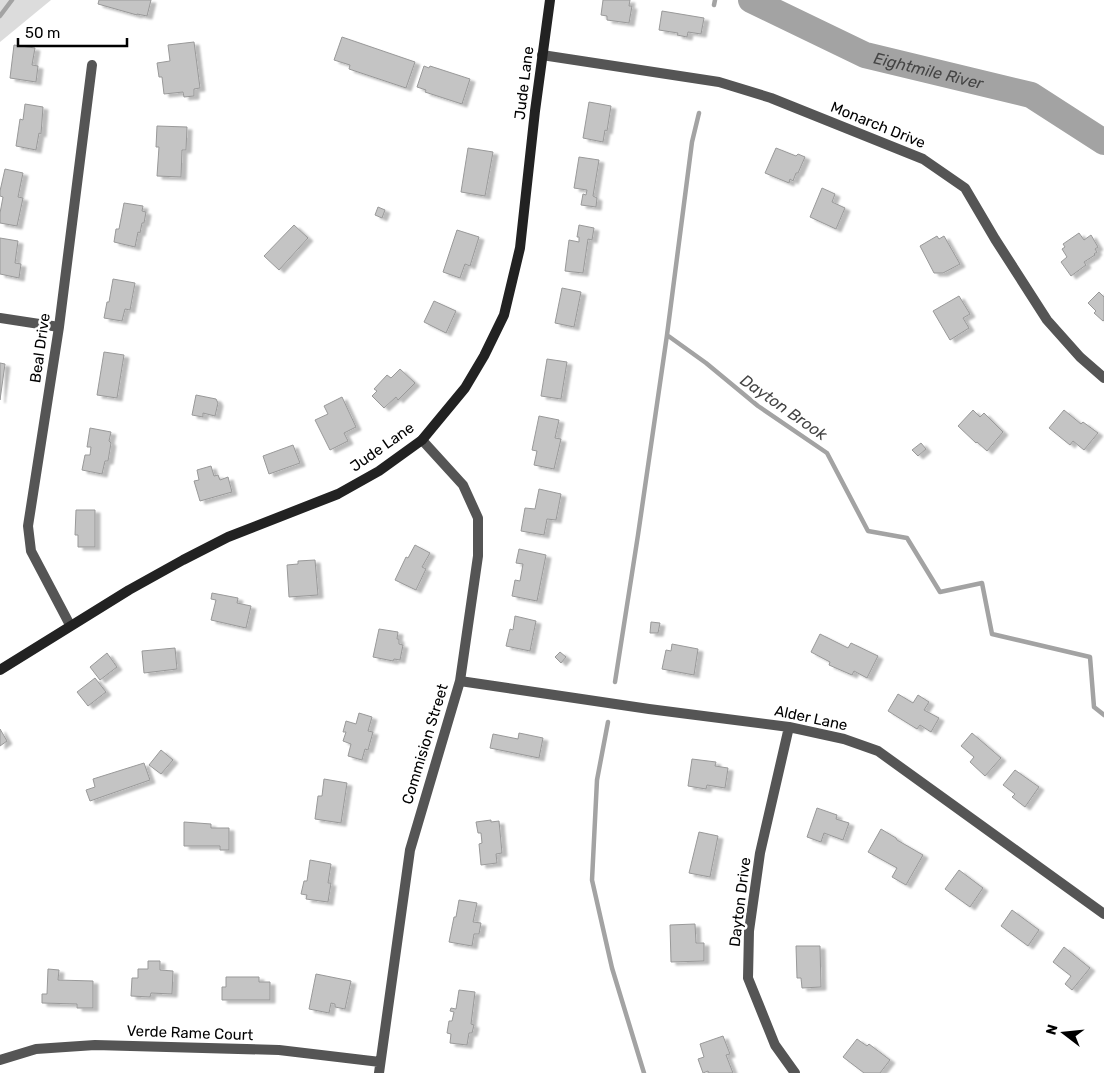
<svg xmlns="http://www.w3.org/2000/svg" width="1104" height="1073" font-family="Rubik,sans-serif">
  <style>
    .green { fill: #dcdcdc }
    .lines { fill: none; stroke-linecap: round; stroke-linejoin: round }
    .stream { stroke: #a3a3a3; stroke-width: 4.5 }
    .river { stroke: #a3a3a3; stroke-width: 26 }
    .building { fill: #c4c4c4; stroke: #999; filter: url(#shadow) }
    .street { stroke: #555; stroke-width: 10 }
    .secondary { stroke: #222; stroke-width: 10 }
    .labels { text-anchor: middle; stroke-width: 5; stroke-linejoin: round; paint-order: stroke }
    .street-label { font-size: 15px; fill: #000; stroke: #fff }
    .water-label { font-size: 16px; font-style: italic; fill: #444; stroke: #fff }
  </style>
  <defs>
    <filter id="shadow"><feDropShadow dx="5" dy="3" stdDeviation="1" flood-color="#0004"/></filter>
  </defs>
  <rect width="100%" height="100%" fill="#fff"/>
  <path class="green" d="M0,0H51L0,42Z"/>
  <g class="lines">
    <path class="stream" d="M714,5L715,0
      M0,16L12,0
      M699,113L692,142L667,335L706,363L758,406L827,453L868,531L907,538L940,592L982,583L992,634L1090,657L1094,707L1104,715
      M615,682L638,535L667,335
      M608,722L597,780L592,880L612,968L644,1073"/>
    <path class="river" id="s1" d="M751,0L865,55L1031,95L1104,142"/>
  </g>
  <path class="building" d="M99,0H151L147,16L137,14V15L98,4Z
    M603,0H630L629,6H632L629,23L607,20V16L601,15Z
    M662,11L704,18L701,34L688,32L687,37L677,35L678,33L659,30Z
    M342,37L415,62L406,88L349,69L350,65L334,60Z
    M194,42L200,88L194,89V96L184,97L183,92L164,94L162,77H159L157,63L170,61L168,45Z
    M14,45L35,48L32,65L38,66L36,82L10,78Z
    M424,66L429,68L430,66L470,79L462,104L425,92L426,90L417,87Z
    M589,102L611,106L607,131L605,130L603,142L583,138Z
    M25,104L43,107L41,134L39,133L36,150L16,146L20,119L23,120Z
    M157,126L187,127L186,150H182L181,177L157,176L159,147H156Z
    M468,148L493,152L485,196L461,192Z
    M776,148L796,156L798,154L805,157L798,173H796L793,181L790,179L789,183L765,173Z
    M579,157L599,160L593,196L597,198L596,207L581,205L583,194L586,195L587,190L574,188Z
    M5,169L23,173L18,197L23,198L17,226L0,223V213L3,197L0,196V191Z
    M822,188L835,194L832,202L845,208L836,229L810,217Z
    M124,203L143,206L142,211L146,212L144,223H142L140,233L138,232L135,247L114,242L116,229H119Z
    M378,207L385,210L382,218L375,215Z
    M294,225L308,238L279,270L264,256Z
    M579,225L594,228L592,240L588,239L583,273L565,271L569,240L579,242V237H577Z
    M457,230L479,237L470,266L465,264L460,278L443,272Z
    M1079,233L1084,240L1091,235L1098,247L1095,249L1097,252L1094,254L1095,255L1084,262L1086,265L1071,276L1061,262L1067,257L1062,249L1065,247L1063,244Z
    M937,236L939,239L944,236L960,264L943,273H934L920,246Z
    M0,238L18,241L15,263L21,264L19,278L0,274Z
    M113,279L135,283L130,310L125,309L122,321L104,318L107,302H109Z
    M562,288L581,292L574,327L555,323Z
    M1099,292L1104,297V320L1103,321L1094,313L1096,311L1088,303Z
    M959,296L970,314L963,318L969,328L950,340L933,311Z
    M434,301L456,311L446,333L424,322Z
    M104,352L124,355L117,398L97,395Z
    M547,359L567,362L561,399L541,396Z
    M0,363L5,364L0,400Z
    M400,369L415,383L398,400L396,397L384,408L372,396L377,391L374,389L387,375L391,378Z
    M196,395L216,399L218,403L215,416L203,413V417L192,415Z
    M342,397L356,427L344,433L348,441L330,450L315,420L328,414L324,406Z
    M973,410L980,417L984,413L1003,432L987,451L977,442L976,443L958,426Z
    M1064,410L1081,424L1083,422L1098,433L1084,450L1073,441L1070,445L1049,428Z
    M539,416L559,420L555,438L561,439L554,469L534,465L537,451L532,450Z
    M90,428L111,432L109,441L111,443L108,461H105L102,474L82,470L85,455H90L91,447H87Z
    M921,443L926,449L918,456L912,450Z
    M293,445L300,463L269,474L263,456Z
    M211,466L214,476L218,475L220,480L228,477L232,492L200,501L194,481L199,480L197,470Z
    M539,489L561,494L556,520L547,519L544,535L521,531L525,508L535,509Z
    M76,510H95V547H78V535H75Z
    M415,545L430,553L422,567L426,569L416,590L395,580L406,557L408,558Z
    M519,549L546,555L537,601L512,596L515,580L520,581L523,564L516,563Z
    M315,560L318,595L289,597L287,565L298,564V561Z
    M212,593L238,598L237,603L251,606L246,628L211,620L216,600L211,599Z
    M515,616L536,621L530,651L506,646L510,629L513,630Z
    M651,622L660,623L658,633H650Z
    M379,629L398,632L397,639H399V644L403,645L400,660L394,659L393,661L373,657Z
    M820,634L848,648L851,643L878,656L867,678L854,671L852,675L829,665L830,662L811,652Z
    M672,644L698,649L694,675L662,669L666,650L671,651Z
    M175,648L177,669L144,673L142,651Z
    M560,652L566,657L561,663L555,657Z
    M107,653L117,667L100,680L90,667Z
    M95,678L106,692L88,706L77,692Z
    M898,694L913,703L918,695L929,702L924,710L939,718L931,732L920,725L917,729L888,711Z
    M359,713L372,717L368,731L373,732L368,750L365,749L362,760L348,756L351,744L343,741L346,732H343L346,721L356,724Z
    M0,729L7,741L0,746Z
    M519,733L543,738L539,758L490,748L493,734L518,739Z
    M972,733L1001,758L985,776L970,762L974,757L961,746Z
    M161,750L173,760L161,774L149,765Z
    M692,759L716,762L715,766L728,768L725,788L707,785L706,789L688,786Z
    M144,763L150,780L90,801L86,790L95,787L93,779Z
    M1015,770L1039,787L1025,807L1012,797L1015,794L1003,785Z
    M324,779L347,783L341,823L315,819L318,796H322Z
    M817,808L837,815L836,819L849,823L843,840L824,833L821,842L807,837Z
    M491,820V822L499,821L502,853L496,854L497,863L481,865L479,844L482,843L481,833H478L476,822Z
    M184,822L211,824V828H229V850H220V846H184Z
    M881,829L896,838L897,840L923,855L906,885L892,877L897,868L868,852Z
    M699,832L718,836L710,877L689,873Z
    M310,860L331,864L328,883H331L328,902L306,899L307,895L301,894L304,881H307Z
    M959,870L983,888L970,907L945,889Z
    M459,900L477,903L473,922L481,923L479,934H474L472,946L449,942L454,917H456Z
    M1012,910L1039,930L1028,946L1001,926Z
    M695,924L696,943H704V961L671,962L670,925Z
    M796,946H820L821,987L802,988L801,978H797Z
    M1064,947L1090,968L1072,990L1065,984L1071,976L1053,962Z
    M148,961H160V970L173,971L172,994L151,993L150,997L131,996L132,978H138V969H148Z
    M48,969L59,970L58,980L93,981V1008H77V1004L42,1003V994H47Z
    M316,974L351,981L345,1009L335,1007V1004L331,1003L329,1013L309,1009Z
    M226,977H259V982H270V1000H222V987H226Z
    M459,990L475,992L471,1024L474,1025L472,1033H469L467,1045L450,1043L451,1034L447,1033L449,1021H452L454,1012L450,1011L451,1008L456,1009Z
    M723,1036L730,1054L726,1055L733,1073H709L708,1071L703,1073L698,1059L704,1057L700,1044Z
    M857,1039L867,1046L869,1044L890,1060L880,1073H864L843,1057Z"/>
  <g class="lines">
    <path class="street" d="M542,55L719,82L771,98L923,159L965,188L995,239L1047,320L1080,357L1104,378
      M0,318L59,327
      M70,625L31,551L28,526L59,327L92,65
      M460,681L649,709L789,727L844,739L878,751L1104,914
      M789,727L760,853L749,931L748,978L775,1045L795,1073
      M0,1060L36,1049L95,1045L279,1050L380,1062
      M379,1073L410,850L460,681L478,556V518L463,485L422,440"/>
    <path class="secondary" d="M0,670L129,590L183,560L228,537L338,494L379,471L422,440L465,388L484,356L504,315L520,248L535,111L550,0"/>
  </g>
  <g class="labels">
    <g class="street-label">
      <text transform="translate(524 83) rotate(-83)" y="5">Jude Lane</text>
      <text transform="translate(878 125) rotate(22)" y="5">Monarch Drive</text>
      <text transform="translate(40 348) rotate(-82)" y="5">Beal Drive</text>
      <text transform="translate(382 447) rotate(-35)" y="5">Jude Lane</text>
      <text transform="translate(811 718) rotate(12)" y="5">Alder Lane</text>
      <text transform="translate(425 744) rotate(-73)" y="5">Commision Street</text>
      <text transform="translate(740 902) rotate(-83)" y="5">Dayton Drive</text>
      <text transform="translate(190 1033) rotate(2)" y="5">Verde Rame Court</text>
    </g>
    <g class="water-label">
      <text dy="6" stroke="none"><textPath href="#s1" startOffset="192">Eightmile River</textPath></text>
      <text transform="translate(784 407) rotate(35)" y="6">Dayton Brook</text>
    </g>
  </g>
  <g transform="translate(1064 1033) rotate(286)" stroke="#ffffff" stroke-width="4" paint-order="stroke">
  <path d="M0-4L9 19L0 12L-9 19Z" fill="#000000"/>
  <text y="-8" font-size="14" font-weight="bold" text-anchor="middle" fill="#000000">N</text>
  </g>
  <path d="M18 38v8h109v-8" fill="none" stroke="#000000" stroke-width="2.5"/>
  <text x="25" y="38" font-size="15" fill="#000000" stroke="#ffffff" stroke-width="4" paint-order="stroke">50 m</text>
</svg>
